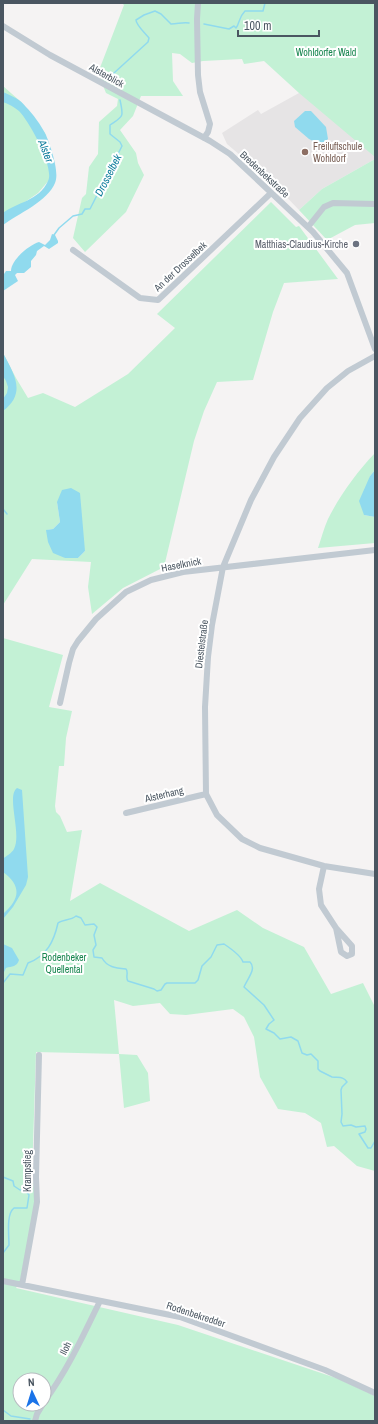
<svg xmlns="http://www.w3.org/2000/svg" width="378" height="1424" font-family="'Archivo Narrow',sans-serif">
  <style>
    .education { fill: #e6e4e5 }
    .green { fill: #c3f1d5; fill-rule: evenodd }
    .water { fill: #90daee }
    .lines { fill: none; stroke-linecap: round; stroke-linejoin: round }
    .stream { stroke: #90daee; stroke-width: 1.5 }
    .minor { stroke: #c1cad2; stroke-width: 6 }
    .education-dot { fill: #8d6e63; stroke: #fff; stroke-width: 1.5 }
    .worship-dot { fill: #6b7280; stroke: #fff; stroke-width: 1.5 }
    .labels { text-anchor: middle; stroke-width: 4; stroke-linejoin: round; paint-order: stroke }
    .park-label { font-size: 10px; fill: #17864f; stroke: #fff }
    .street-label { font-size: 10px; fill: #4a5661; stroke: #fff }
    .education-label { font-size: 10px; fill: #785e54; stroke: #fff; text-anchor: start }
    .worship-label { font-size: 10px; fill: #5b616d; stroke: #fff; text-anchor: end }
    .water-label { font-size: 11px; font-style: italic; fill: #0c7c9b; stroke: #fff }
  </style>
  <rect width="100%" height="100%" fill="#f5f3f3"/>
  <path class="education" d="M299,93L324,100L375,136V159L322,189L299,210L275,185L227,144L222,133L258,110L261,114Z"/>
  <path class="green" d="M122,3H375V157L299,93L264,61L244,64L242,59L203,61L192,63L180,54L172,53L173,81L183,96H141L133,116L120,130L136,153L138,163L144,175L126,212L85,252L73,238L82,198L86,194L89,167L98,154L99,122L117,106L118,99L106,93L98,73L124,5Z
    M3,86L20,101L45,133L56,172L38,193L25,202L3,224Z
    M375,159V223L355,225L327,240L299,210L322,189Z
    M271,202L296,227L299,226L338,279L284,283L273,312L253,380L217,382L204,411L194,441L164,567L123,588L92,614L88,587L91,562L32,559L3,605V353L16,378L28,398L43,393L75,407L128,374L175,328L157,314ZM57,502L85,551L78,558H65L47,530L53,529L60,522Z
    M375,453V470L370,476L364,515L375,517V543L318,548C321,539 324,528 328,519C340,495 357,472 375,453Z
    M3,638L63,655L49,707L72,711L66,738L64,766H59L55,806L56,812L60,816L67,832L82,830L70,901L100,883L189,931L237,910L263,928L304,947L331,994L363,983L375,1007V1171L357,1166L334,1146L327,1147L321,1123L305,1113L278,1109L260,1077L254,1037L244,1017L233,1009L186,1015L170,1014L160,1003L133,1006L114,1000L119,1054L137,1055L148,1073L150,1101L124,1108L119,1054L36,1052L32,1176L36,1199L20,1282L16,1288L178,1325L339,1379L375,1396V1421H3ZM20,1380H44V1404H20Z"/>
  <path class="water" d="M3,92C12,96 20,99 26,107C33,114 41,125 46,135C50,145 60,172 55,183C48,201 18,214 3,225V213C17,202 39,201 48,181C55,168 29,121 19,111C14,107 9,104 3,102Z
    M305,111H311L326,127L328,139L321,145L309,139L295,127L294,121Z
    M52,234L55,235L58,241V243L49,249L44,246L37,251L36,255L31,261V267L24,273H17L15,275L18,281L3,291L4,274L6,271H11C11,260 29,245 39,242L45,245L50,240Z
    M3,353C14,374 27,393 3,411V399L7,393L8,387L6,381L3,376Z
    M375,470V517L364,515L359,501L370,476Z
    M71,488L80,493L85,551L78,558H65L53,553L48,542L46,530L53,529L60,522L57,502L62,490Z
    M17,788L22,790L28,877L26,885L13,907L3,919V914C20,899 22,886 3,872V859C6,856 12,853 14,849C22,834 6,796 17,788Z
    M3,944L12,948L19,960C17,967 12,966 6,968L3,974Z"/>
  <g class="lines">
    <path class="stream" d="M204,24L229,29L234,26L236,28C240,23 238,18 245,11H263L265,3
      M114,80V73L148,42L149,38C145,33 136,25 136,20L144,15L155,11L161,14L171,24C178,24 182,22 189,23
      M54,235L59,228L73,216L82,214L85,209H90L122,146L120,142L110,134V125C123,116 124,118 120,100
      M3,509L7,514
      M3,983L10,974L23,975L28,963C47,956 54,941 58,923C63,919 70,921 76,916L81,918L85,925L94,924L97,927L94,935L96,945L93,950L94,957L102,958C107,967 115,968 126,969C129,972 125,978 128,981L154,989L157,991L161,990L165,984L167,983H195L198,980L202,966L211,957L217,945L224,944C230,948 241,956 243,962H250C257,969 247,979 244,987L264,1005L274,1020L269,1024L266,1029L274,1033L280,1039L291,1037L298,1041L302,1053L307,1055L311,1054L318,1061V1069L320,1071C324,1073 328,1075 332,1077C339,1078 343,1076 347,1082L342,1087L341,1090L342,1114L341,1122L343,1126L351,1125L356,1127L365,1126L366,1129L365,1132L359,1134L368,1148H371L375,1141
      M3,1050V1048
      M3,1177L13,1181L14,1186L20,1190H25L29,1195L27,1208H14C6,1214 9,1235 9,1245L3,1253
      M3,1410L11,1416L30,1419"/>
    <path class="minor" d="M198,3L197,19L198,75L200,92L210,124L208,132L204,138
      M3,26L50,55L210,141L230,154L313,232L347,273L375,349
      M308,227L324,207L333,203L375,204
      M73,250L140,298L158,300L271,193
      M375,356L348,371L327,388L300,418L274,457L251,500L223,567L212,625L208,657L205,707L206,794L217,815L242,839L260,848L324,866L375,874
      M60,703L69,663L73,649L78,641L96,619L126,592L151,580L183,572L375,550
      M126,813L206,794
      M324,866L319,889L321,905L336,928L341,952L347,956L352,954V946L336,928
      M3,1281L180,1317L325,1370L375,1393
      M22,1285L37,1202L36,1177L39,1055
      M44,1402C67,1371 83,1336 100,1301
      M35,1421L37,1414L43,1404"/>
  </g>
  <circle class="education-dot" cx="305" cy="152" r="4"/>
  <circle class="worship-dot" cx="356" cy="244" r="4"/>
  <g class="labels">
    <g class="park-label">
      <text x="326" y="56">Wohldorfer Wald</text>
      <text x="64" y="961">Rodenbeker<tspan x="64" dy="12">Quellental</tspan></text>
    </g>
    <g class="street-label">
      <text transform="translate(107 75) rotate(29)" y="4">Alsterblick</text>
      <text transform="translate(265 174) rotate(43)" y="4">Bredenbekstraße</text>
      <text transform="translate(180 266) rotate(-43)" y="4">An der Drosselbek</text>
      <text transform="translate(181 564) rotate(-11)" y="4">Haselknick</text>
      <text transform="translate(201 644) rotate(-83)" y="4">Diestelstraße</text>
      <text transform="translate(164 794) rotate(-13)" y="4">Alsterhang</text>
      <text transform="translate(27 1171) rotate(-90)" y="4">Krampstieg</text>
      <text transform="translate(196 1314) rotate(18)" y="4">Rodenbekredder</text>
      <text transform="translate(65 1348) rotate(-63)" y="4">Iloh</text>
    </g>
    <g class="education-label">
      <text x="313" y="150">Freiluftschule<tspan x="313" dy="12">Wohldorf</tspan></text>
    </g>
    <g class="worship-label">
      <text x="348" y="248">Matthias-Claudius-Kirche</text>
    </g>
    <g class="water-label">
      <text transform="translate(46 151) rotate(68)" y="4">Alster</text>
      <text transform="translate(108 175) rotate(-63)" y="4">Drosselbek</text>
    </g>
  </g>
  <rect width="378" height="1424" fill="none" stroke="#4a5661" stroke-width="8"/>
  <g transform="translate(32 1392) rotate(356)"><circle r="19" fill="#ffffff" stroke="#b7bbc0"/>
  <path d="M0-3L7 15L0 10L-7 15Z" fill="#1a73e8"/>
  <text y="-6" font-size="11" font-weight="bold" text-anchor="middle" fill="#4a5661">N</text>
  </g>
  <path d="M238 30v6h81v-6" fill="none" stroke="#4a5661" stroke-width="2"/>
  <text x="244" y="30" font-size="12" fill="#4a5661" stroke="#ffffff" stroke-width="3" paint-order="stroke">100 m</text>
</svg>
